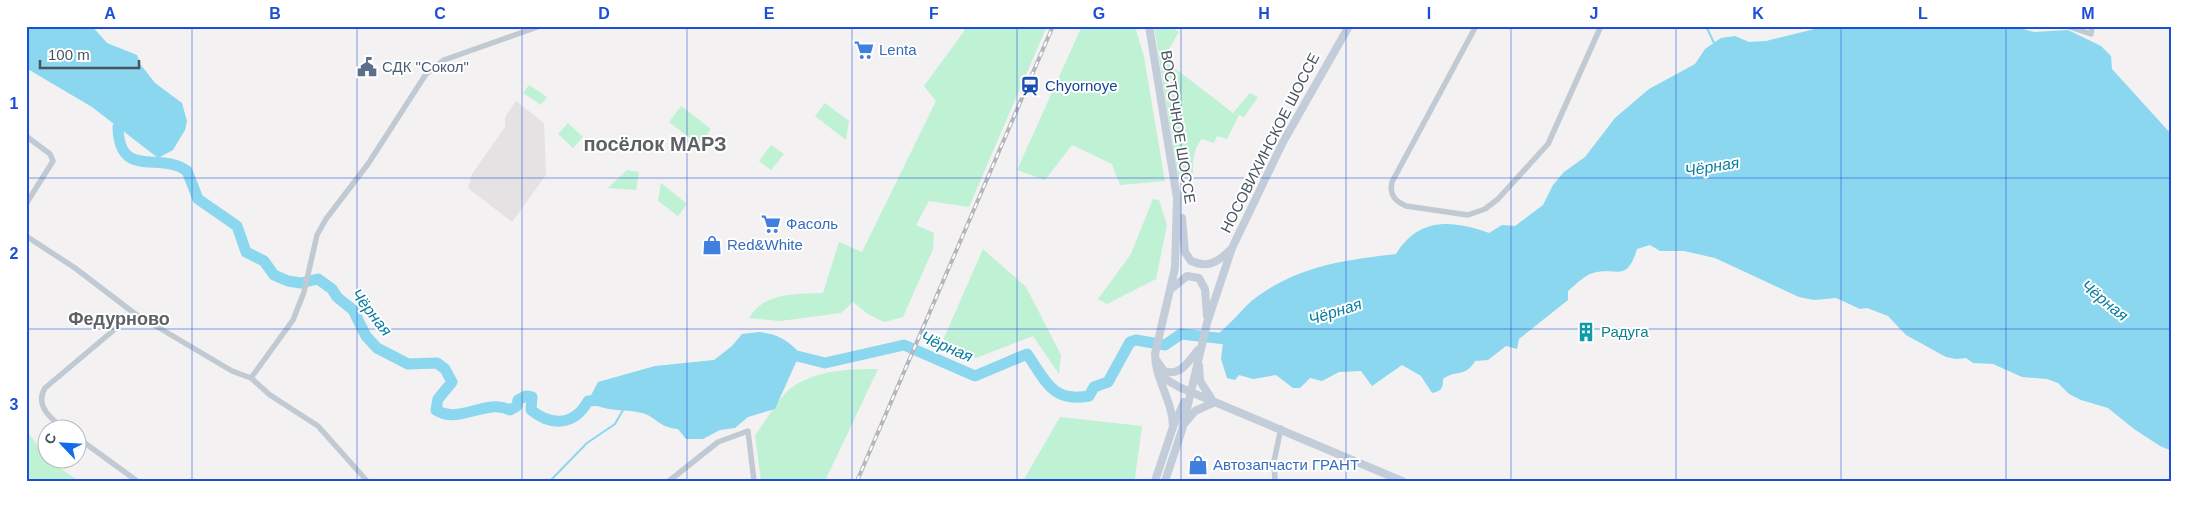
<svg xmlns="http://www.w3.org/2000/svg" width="2198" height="507" font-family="Helvetica,sans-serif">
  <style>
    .education { fill: #e4e2e3 }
    .green { fill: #bff1d4 }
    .water { fill: #8bd7ef }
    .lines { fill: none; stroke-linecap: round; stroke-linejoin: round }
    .stream { stroke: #8bd7ef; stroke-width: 2 }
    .river { stroke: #8bd7ef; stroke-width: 11 }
    .street { stroke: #c1cad3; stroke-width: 5.5 }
    .secondary { stroke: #c3cdda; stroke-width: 8 }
    .rail-casing { stroke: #b3b6bb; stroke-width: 4 }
    .rail { stroke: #fff; stroke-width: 2; stroke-dasharray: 5.5; stroke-linecap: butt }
    .grid { fill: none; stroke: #1d4ed8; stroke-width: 1; stroke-opacity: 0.55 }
    .labels { text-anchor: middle; stroke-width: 4; stroke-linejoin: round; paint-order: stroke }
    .shop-label { font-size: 15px; fill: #366cbe; stroke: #fff; text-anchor: start }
    .service-label { font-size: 15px; fill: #4e5e75; stroke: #fff; text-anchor: start }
    .transit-label { font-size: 15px; fill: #164399; stroke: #fff; text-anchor: start }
    .street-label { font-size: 15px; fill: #48535f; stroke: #fff }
    .culture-label { font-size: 15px; fill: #0d838f; stroke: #fff; text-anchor: start }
    .water-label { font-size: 16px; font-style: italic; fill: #097da1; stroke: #fff }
    .quarter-label { font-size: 18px; font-weight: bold; fill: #5d6166; stroke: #fff }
    .district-label { font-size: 20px; font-weight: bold; fill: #5d6166; stroke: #fff }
    .neatline { fill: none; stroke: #1d4ed8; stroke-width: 2 }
    .grid-label { font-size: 16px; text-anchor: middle; font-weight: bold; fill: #1d4ed8 }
  </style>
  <rect width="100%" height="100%" fill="#f3f1f1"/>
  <path class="education" d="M516,101L544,123L546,175L512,222L468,188L472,174L505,127V117Z"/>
  <path class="green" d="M960,26H1047L969,207L929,201L916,225L934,233L933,249L903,317L884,322L868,314L853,302L841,313L780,321L749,318C764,292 797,294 823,293L839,242L862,252L936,101L924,86L965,30Z
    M1082,26H1135L1144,57L1165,181L1120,185L1112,164L1072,145L1045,180L1017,170Z
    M1154,26H1170L1179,32L1163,59L1233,113L1250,93L1258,97L1244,117L1239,115L1227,139L1217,136L1214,143L1202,139C1193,149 1193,160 1193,173L1178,180Z
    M529,85L547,97L541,105L523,93Z
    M825,103L849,121L846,140L815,116Z
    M681,106L711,129L699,145L669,122Z
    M568,123L583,137L573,148L558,134Z
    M771,145L784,154L771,170L759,161Z
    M627,170L639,172L636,190L608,188Z
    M661,183L687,204L678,216L658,201Z
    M1153,199L1159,200L1167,225L1156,279L1107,304L1098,299L1131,254Z
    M983,249L1026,287L1061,355L1059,374L1033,336L976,358L941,345Z
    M878,369L825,481H761L755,435C764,424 781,395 791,388C816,370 849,369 878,369Z
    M1060,417L1142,426L1135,478L1131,481H1023Z
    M26,431L47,456L48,460L79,481H26Z"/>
  <path class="water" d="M26,26H92L107,43L137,55L141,65L155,83L182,103L187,121L185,130L173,150L158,158L92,107L26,68Z
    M1827,26H2011L2034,32L2068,30L2101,46L2111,56L2112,69L2172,135V451L2160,446L2134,429L2108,408L2081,400L2069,394L2058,383L2047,379L2022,377L1993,364L1973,363L1966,358L1956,359L1946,357L1906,335L1888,316L1867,308L1860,309L1836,298L1814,300L1799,297L1715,258L1684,251H1660L1650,245L1637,249C1626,285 1616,265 1590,274C1583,277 1574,286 1568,291V300L1519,339L1517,349L1506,346L1488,360L1475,361C1465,378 1457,369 1443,379C1443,388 1442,391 1432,393L1421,376L1402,365L1372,386L1361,371L1339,372L1322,381L1310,378L1300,388H1293L1276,375L1253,379L1239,375L1235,380L1227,378L1221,359L1223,343H1217L1212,338C1230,327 1241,308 1258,296C1300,266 1345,260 1396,254C1419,217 1452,220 1489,233L1502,225L1515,226L1543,205L1553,185L1564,172L1585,157L1615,118L1649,89L1695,64L1705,49L1721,38L1735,36L1749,42L1766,41Z
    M759,332C776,334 785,338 797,350V360L775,409L748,417L735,428L720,430L703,439H686L678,429C657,427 657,417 642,413C622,408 606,413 588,401L598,382L655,366L714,360L732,346L742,334Z"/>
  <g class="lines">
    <path class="stream" d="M1706,26L1714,43
      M550,481L587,443L615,424L623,410"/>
    <path class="river" d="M118,127C119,180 160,151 187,171L198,199L237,226L246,252L264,261L274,275L288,281L301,283L318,279L332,289L337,297L353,310L366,336L377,348L408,364L437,363L445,369L452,382L438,399L436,410C460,425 485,398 510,410L517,406L518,400L526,396L532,397L531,410C552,427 575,425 588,401L603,400
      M784,360L797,356L825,363L904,345L975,376L1027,354C1046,381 1052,403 1089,396L1094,387L1108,382L1130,342L1136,340L1165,345L1181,334L1226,339"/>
    <path class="street" d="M1476,26L1392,182C1389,195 1395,201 1406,206L1468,215L1485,209L1498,199L1548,144L1601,26
      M2067,26L2091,34L2092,26
      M26,136L50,154L53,161L26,204
      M26,236L75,268L134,313L232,371L251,378L270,395L318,426L367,481
      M251,378L293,320L304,292L317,235L326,219L368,164L426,74L444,60L540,26
      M66,430C52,420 34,406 45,388L134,313
      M78,438L137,481
      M669,481L718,442L748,431L754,481
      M1275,481L1274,461L1281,428"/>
    <path class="secondary" d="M1149,26L1177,198L1175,268L1155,354C1155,380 1173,401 1173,427
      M1182,218L1185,252L1191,261C1207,268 1217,263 1229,251
      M1170,290L1187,276L1199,278L1205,289L1207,316
      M1157,361L1164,371C1180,377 1189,361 1198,350
      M1199,366L1200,381L1211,398
      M1160,376L1179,387L1402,481
      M1185,423L1195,411L1215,402
      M1155,481L1173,427L1184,402
      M1165,481L1182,430L1207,323L1232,248L1283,142L1349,26"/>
    <defs>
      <path id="rail" d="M857,481L1053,26"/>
    </defs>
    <use href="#rail" class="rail-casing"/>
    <use href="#rail" class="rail"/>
  </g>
  <path class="grid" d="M192,26V481M357,26V481M522,26V481M687,26V481M852,26V481M1017,26V481M1181,26V481M1346,26V481M1511,26V481M1676,26V481M1841,26V481M2006,26V481M26,178H2172M26,329H2172"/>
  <defs>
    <symbol id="supermarket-bare" viewBox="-9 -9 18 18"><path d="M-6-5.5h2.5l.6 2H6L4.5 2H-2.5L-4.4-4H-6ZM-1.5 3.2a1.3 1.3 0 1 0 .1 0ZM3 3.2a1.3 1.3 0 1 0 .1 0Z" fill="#3f7fe0" stroke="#fff" stroke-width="2.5" paint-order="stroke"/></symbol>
    <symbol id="civic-bare" viewBox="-9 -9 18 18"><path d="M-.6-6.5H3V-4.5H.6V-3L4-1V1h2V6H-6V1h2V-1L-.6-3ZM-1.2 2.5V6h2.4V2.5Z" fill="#5c6f8a" stroke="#fff" stroke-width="2.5" paint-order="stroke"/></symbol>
    <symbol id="station-bare" viewBox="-9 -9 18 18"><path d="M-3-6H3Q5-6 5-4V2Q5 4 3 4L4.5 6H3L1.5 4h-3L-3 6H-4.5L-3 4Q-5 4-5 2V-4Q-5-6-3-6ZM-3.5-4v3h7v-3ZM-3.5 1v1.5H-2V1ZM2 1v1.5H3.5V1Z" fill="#1a4fb4" stroke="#fff" stroke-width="2.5" paint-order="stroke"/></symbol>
    <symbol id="shop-bare" viewBox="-9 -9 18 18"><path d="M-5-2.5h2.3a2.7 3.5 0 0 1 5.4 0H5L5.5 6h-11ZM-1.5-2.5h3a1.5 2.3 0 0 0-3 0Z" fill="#3f7fe0" stroke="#fff" stroke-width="2.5" paint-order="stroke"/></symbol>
    <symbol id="building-bare" viewBox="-9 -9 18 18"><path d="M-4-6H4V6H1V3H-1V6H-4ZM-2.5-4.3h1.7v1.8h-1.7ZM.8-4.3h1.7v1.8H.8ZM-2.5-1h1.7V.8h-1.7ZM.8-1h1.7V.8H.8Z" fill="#0f9aa8" stroke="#fff" stroke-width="2.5" paint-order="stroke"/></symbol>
  </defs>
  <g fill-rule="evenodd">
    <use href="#supermarket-bare" x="850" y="36" width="28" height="28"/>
    <use href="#civic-bare" x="353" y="53" width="28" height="28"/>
    <use href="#station-bare" x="1016" y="72" width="28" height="28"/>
    <use href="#supermarket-bare" x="757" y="210" width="28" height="28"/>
    <use href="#shop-bare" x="698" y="231" width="28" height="28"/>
    <use href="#building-bare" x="1572" y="318" width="28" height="28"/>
    <use href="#shop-bare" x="1184" y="451" width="28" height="28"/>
  </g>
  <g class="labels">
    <g class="shop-label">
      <text x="879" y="55">Lenta</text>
      <text x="786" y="229">Фасоль</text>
      <text x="727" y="250">Red&amp;White</text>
      <text x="1213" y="470">Автозапчасти ГРАНТ</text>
    </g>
    <g class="service-label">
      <text x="382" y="72">СДК "Сокол"</text>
    </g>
    <g class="transit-label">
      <text x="1045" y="91">Chyornoye</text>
    </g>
    <g class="street-label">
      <text transform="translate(1178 127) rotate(81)" y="5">ВОСТОЧНОЕ ШОССЕ</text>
      <text transform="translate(1270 143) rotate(-63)" y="5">НОСОВИХИНСКОЕ ШОССЕ</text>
    </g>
    <g class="culture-label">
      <text x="1601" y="337">Радуга</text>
    </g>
    <g class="water-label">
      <text transform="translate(1712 166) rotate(-9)" y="6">Чёрная</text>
      <text transform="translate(2105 300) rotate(39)" y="6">Чёрная</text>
      <text transform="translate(1335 311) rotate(-18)" y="6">Чёрная</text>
      <text transform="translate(372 312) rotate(52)" y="6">Чёрная</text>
      <text transform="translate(947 346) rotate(23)" y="6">Чёрная</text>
    </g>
    <g class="quarter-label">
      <text x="119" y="325">Федурново</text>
    </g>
    <g class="district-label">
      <text x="655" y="151">посёлок МАРЗ</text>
    </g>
  </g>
  <rect width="2198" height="507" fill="none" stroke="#ffffff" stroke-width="55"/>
  <g transform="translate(62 444) rotate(295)"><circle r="24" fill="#ffffff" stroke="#b6babf"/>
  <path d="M0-4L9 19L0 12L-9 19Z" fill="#146be9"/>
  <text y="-8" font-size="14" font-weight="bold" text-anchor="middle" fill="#48535f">С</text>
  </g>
  <path d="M40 60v8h99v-8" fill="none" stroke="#48535f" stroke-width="2.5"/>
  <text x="48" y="60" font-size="15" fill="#48535f" stroke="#ffffff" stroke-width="4" paint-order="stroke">100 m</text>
  <rect x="28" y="28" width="2142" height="452" class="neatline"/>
  <g class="grid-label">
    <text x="110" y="19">A</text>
    <text x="275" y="19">B</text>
    <text x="440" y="19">C</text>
    <text x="604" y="19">D</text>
    <text x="769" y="19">E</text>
    <text x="934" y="19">F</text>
    <text x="1099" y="19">G</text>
    <text x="1264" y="19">H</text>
    <text x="1429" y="19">I</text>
    <text x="1594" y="19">J</text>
    <text x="1758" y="19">K</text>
    <text x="1923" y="19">L</text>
    <text x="2088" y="19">M</text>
    <text x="14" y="109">1</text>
    <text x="14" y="259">2</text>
    <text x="14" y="410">3</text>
  </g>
</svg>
